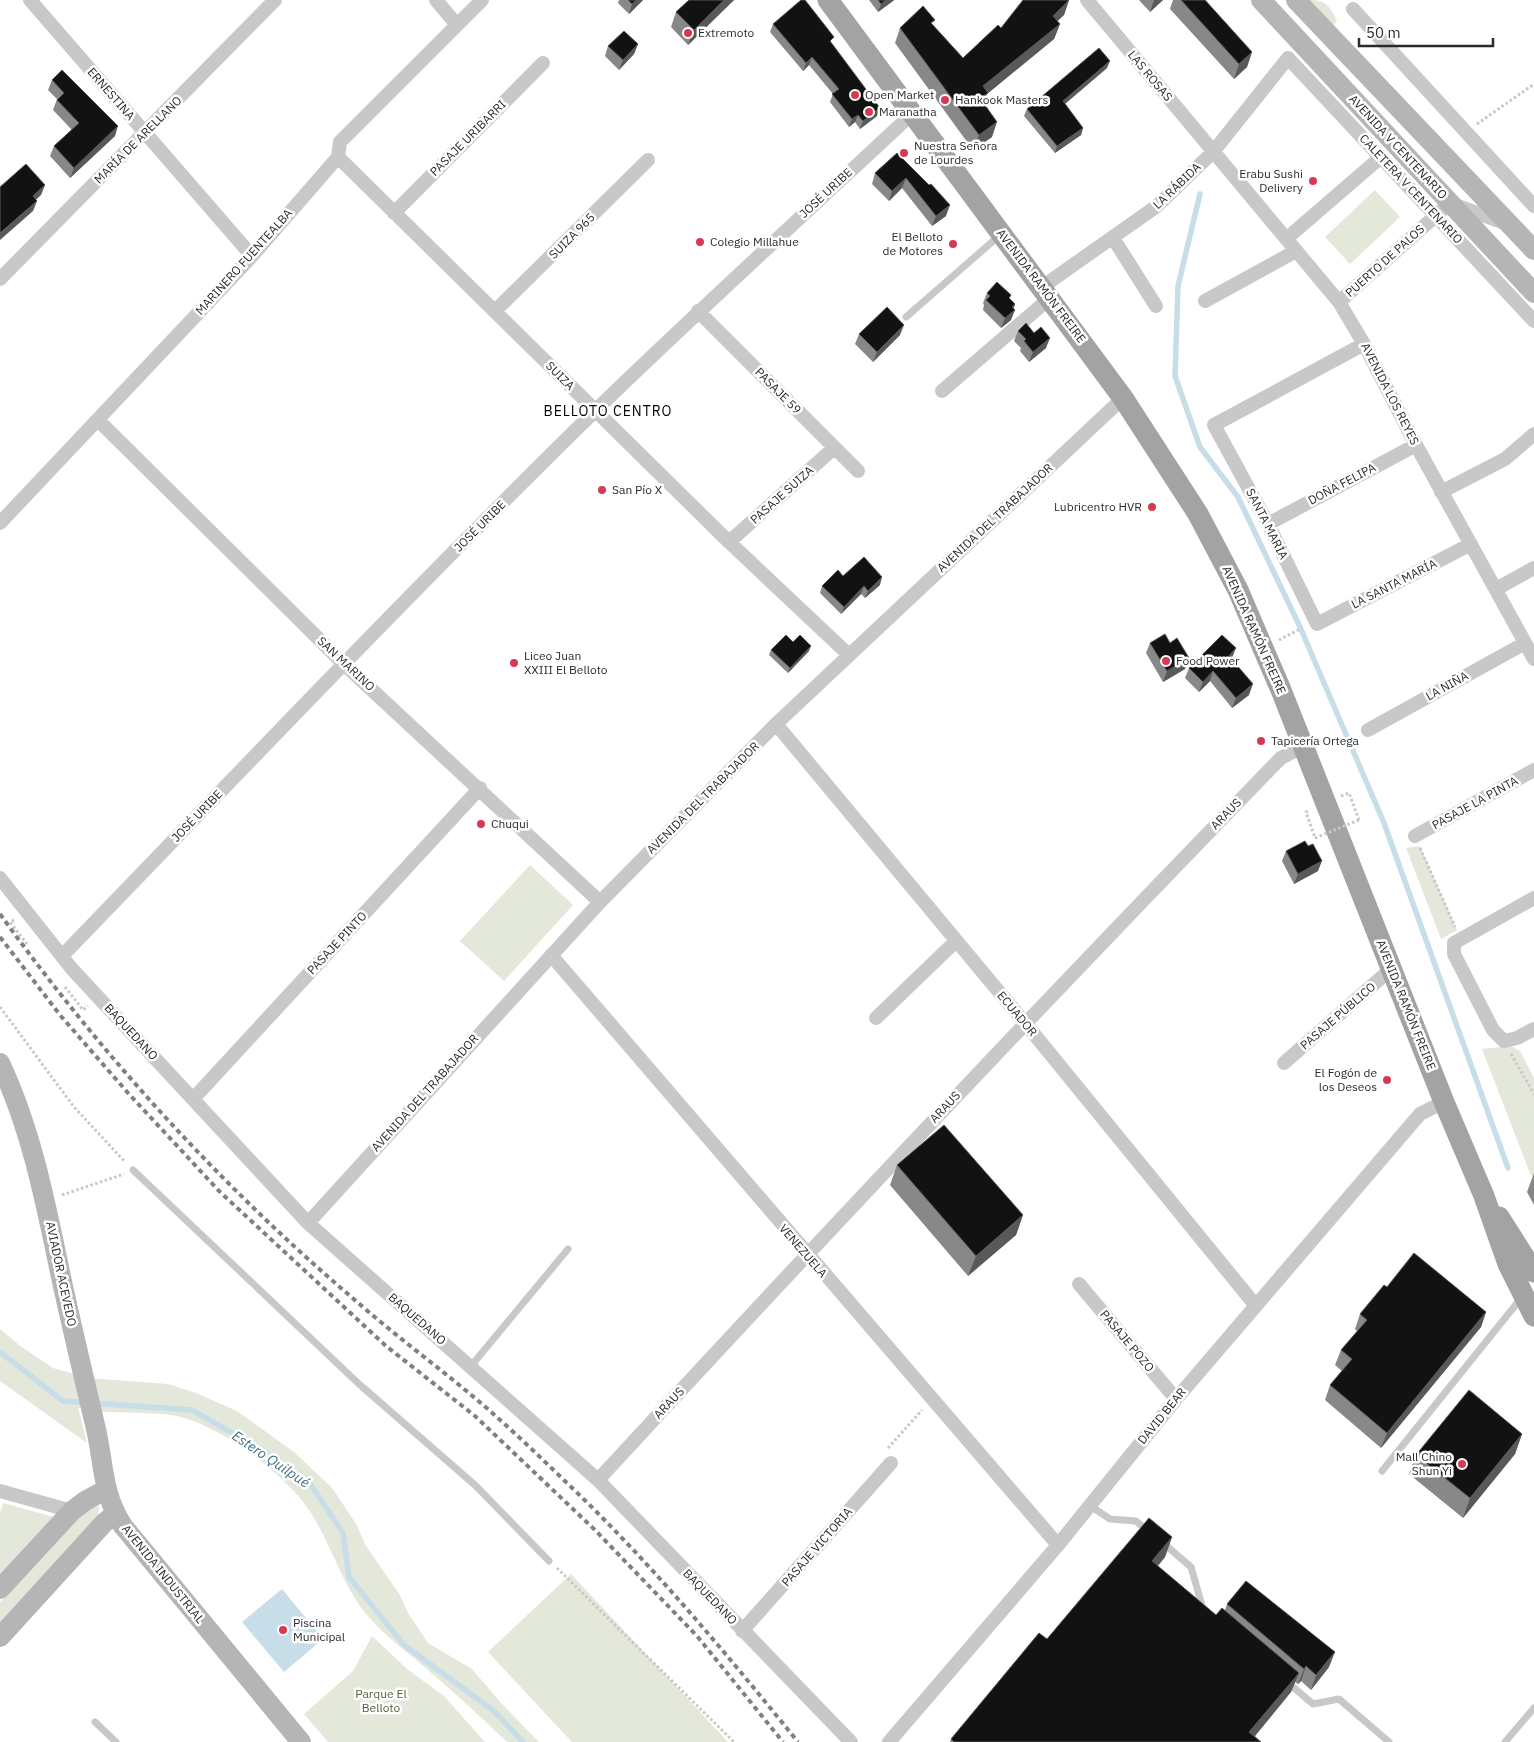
<svg xmlns="http://www.w3.org/2000/svg" width="1534" height="1742" font-family="'IBM Plex Sans',sans-serif">
  <style>
    .green { fill: #e3e8da }
    .water { fill: #c7dde7 }
    .lines { fill: none; stroke-linecap: round; stroke-linejoin: round }
    .stream { stroke: #c7dde7; stroke-width: 5.5 }
    .path { stroke: #c8c8c8; stroke-width: 3; stroke-dasharray: 2.5 2.5; stroke-linecap: butt }
    .lane { stroke: #c8c8c8; stroke-width: 7 }
    .street { stroke: #c8c8c8; stroke-width: 14 }
    .secondary { stroke: #b5b5b5; stroke-width: 20 }
    .primary { stroke: #a3a3a3; stroke-width: 21 }
    .rail { stroke: #808080; stroke-width: 4; stroke-dasharray: 5 4; stroke-linecap: butt }
    .path-bridge { stroke: #c8c8c8; stroke-width: 3; stroke-dasharray: 2.5 2.5; stroke-linecap: butt }
    .wall { fill: #888 }
    .shaded-wall { fill: #595959 }
    .building { fill: #121212; stroke: #595959 }
    .poi-dot { fill: #d73952; stroke: #fff; stroke-width: 2 }
    .labels { text-anchor: middle; stroke-width: 5; stroke-linejoin: round; paint-order: stroke }
    .poi-label { font-size: 12px; fill: #2b2b2b; stroke: #fff; text-anchor: start }
    .street-label { font-size: 12px; fill: #2b2b2b; stroke: #fff }
    .park-label { font-size: 12px; fill: #52633d; stroke: #fff }
    .neighbourhood-label { font-size: 14px; letter-spacing: 1px; fill: #000; stroke: #fff }
    .water-label { font-size: 14px; font-style: italic; fill: #407187; stroke: #fff }
  </style>
  <rect width="100%" height="100%" fill="#fff"/>
  <path class="green" d="M1309,0C1326,0 1330,6 1337,21L1332,26Z
    M1375,190L1400,217L1350,264L1325,237Z
    M1420,846L1457,930L1441,939L1406,848Z
    M530,865L573,905L504,981L460,941Z
    M1511,1046L1520,1051L1534,1078V1175L1531,1176L1482,1049Z
    M0,1329L19,1345L53,1368L88,1378L168,1384L196,1393L237,1411L294,1452L333,1489L356,1524L366,1546L400,1595L408,1613L428,1643L472,1669L501,1703L539,1742H507C477,1713 446,1685 415,1659C398,1645 381,1632 367,1615C342,1585 332,1546 311,1513C286,1474 218,1423 172,1415C140,1411 109,1415 78,1408L87,1443L0,1381Z
    M3,1503L54,1517L0,1576V1513Z
    M99,1506L98,1520L0,1627V1602L87,1508Z
    M571,1574L728,1742H572L488,1652Z
    M372,1636L407,1669L444,1696L485,1742H328L304,1714L353,1671Z"/>
  <path class="water" d="M282,1589L323,1639L284,1672L242,1622Z"/>
  <g class="lines">
    <path class="stream" d="M1200,194L1178,286L1175,376L1200,447L1238,497L1300,627L1384,823L1508,1168
      M0,1352L63,1401L192,1410L262,1450L309,1482L343,1533L349,1577L404,1645L494,1711L523,1742"/>
    <path class="path" d="M1477,124L1534,84
      M1279,640L1302,628
      M1341,796L1349,793L1359,820
      M1308,811L1306,812L1315,838
      M1420,848L1455,927
      M14,920L10,922L27,944
      M65,987L83,1010L88,1006
      M0,1007L74,1107L125,1162
      M1511,1054L1534,1094
      M62,1195L124,1174
      M888,1448L922,1410
      M557,1568L734,1742"/>
    <path class="lane" d="M906,317L1000,235
      M133,1170L359,1384L476,1486L549,1561
      M471,1366L568,1249
      M1382,1471L1522,1297
      M1089,1505L1110,1519L1136,1521L1148,1531
      M1162,1542L1191,1567L1203,1609
      M1286,1681L1313,1704L1339,1699L1389,1742
      M95,1722L116,1742
      M1505,1742L1534,1708"/>
    <path class="street" d="M30,0L252,256
      M436,0L457,25
      M1087,0L1339,302L1364,344L1416,445L1534,659
      M1353,9L1534,206
      M338,157L729,542L849,655
      M394,213L543,63
      M1113,238L1156,306
      M1286,239L1381,157
      M0,279L275,0
      M1042,287L1157,206L1213,152L1288,58L1534,321
      M1205,301L1296,251
      M1339,302L1450,203L1507,224
      M495,311L648,160
      M698,311L858,471
      M1364,344L1214,425L1268,524L1317,624L1471,544
      M942,391L1050,298
      M98,420L343,663L600,902
      M1441,492L1505,459L1534,434
      M0,523L252,256L338,157L340,142L482,0
      M1268,524L1416,445
      M729,542L834,448
      M1496,589L1534,568
      M776,724L1025,1023L1256,1306
      M1368,730L1525,643
      M1415,836L1534,770
      M0,878L72,969L308,1223L598,1480L851,1742
      M1534,898L1454,943V954L1493,1030L1504,1041L1517,1038L1534,1029
      M551,955L1058,1545
      M62,956C240,772 415,587 597,409C701,308 808,211 914,112
      M876,1018L956,941
      M1284,1063L1391,969
      M193,1099L480,788
      M308,1223L600,902L776,724L1123,398
      M1079,1284L1176,1399
      M598,1480C821,1238 1046,1000 1274,765L1281,758L1304,746
      M0,1491L72,1511
      M742,1631L891,1463
      M889,1742L1058,1545L1176,1399L1420,1114L1444,1102"/>
    <path class="secondary" d="M1261,0L1534,293
      M1296,0L1534,250
      M0,1063C32,1131 46,1205 61,1277C72,1328 84,1378 96,1429C104,1464 102,1494 123,1526L301,1742
      M0,1589L72,1511L85,1501L105,1490
      M0,1637L104,1523L115,1514"/>
    <path class="primary" d="M828,0L1123,398L1198,514L1238,590L1281,690L1444,1102L1484,1196L1508,1264L1534,1316
      M1499,1217L1534,1272"/>
    <path class="rail" d="M0,914C103,1057 222,1187 356,1301C397,1337 441,1369 482,1404C511,1429 539,1456 567,1483C651,1563 725,1652 798,1742
      M0,937L60,1015L128,1093L220,1192L386,1346L475,1416L595,1530L697,1636L783,1742"/>
    <path class="path-bridge" d="M1315,838L1359,820"/>
  </g>
  <path class="wall" d="M619,0H643L629,14L618,3Z
    M689,0H734L688,45L671,27L676,12Z
    M869,0H894L893,1L878,12Z
    M1069,0L1064,15L1057,21L1060,24L1054,39L987,94L984,103L992,137L973,150L895,43L900,28L933,25L963,58L1001,28Z
    M1139,0H1163L1150,12Z
    M1173,0H1205L1252,52L1247,67L1234,79L1170,9Z
    M773,24L831,43L880,108L877,116L860,129L855,122L849,127L830,102L833,94L809,65L803,71L770,32Z
    M638,44L634,54L619,70L605,56L608,46Z
    M1107,68L1065,104L1083,128L1081,135L1055,153L1024,116L1027,109Z
    M52,80L115,136L70,178L50,156L54,146L72,130L53,110L57,99L48,90Z
    M897,153L929,185L946,216L932,226L902,188L889,201L872,184L875,173Z
    M987,293L1010,299L1015,304L1011,320L1001,328L983,310L984,305L983,303Z
    M1018,331L1046,348L1029,362L1020,351L1021,348L1014,341Z
    M859,334L900,335L873,362L855,344Z
    M843,576L880,585L865,598L861,594L841,614L820,593L822,586Z
    M793,642L809,651L788,673L769,655L771,650Z
    M1150,643H1170L1189,658L1185,669L1163,682L1146,653Z
    M1232,658V659L1249,695L1232,708L1210,681L1199,692L1185,678L1189,668Z
    M1286,851L1318,871L1294,884L1282,861Z
    M897,1165L1023,1215L1016,1235L968,1276L890,1185Z
    M1534,1173V1205L1527,1192Z
    M1387,1287L1486,1312L1481,1327L1381,1448L1325,1400L1330,1385L1342,1371L1335,1365L1341,1350L1357,1331L1355,1329L1360,1314Z
    M1522,1434L1515,1454L1463,1518L1409,1474L1416,1455Z
    M1172,1537L1165,1557L1158,1566L1216,1615L1225,1610L1227,1604L1329,1667L1311,1690L1301,1681L1298,1684L1295,1682L1291,1692L1255,1736L1261,1742H950L951,1739L1047,1639Z"/>
  <path class="shaded-wall" d="M636,0H643L629,14L632,4Z
    M724,0H734L688,45L694,30Z
    M886,0H894L893,1L878,12L881,4Z
    M1069,0L1064,15L1047,31L1053,16Z
    M1154,0H1163L1150,12Z
    M1060,24L1054,39L987,94L982,108L974,114L983,86Z
    M638,44L634,54L619,70L623,60Z
    M1252,52L1247,67L1234,79L1239,64Z
    M812,57L809,65L803,71L806,63Z
    M1110,61L1107,68L1060,108L1063,101Z
    M880,108L877,116L860,129L863,121Z
    M858,115L855,122L849,127L852,119Z
    M997,122L992,137L973,150L979,135Z
    M118,126L115,136L70,178L74,168Z
    M1083,128L1081,135L1055,153L1057,146Z
    M906,178L902,188L889,201L892,191Z
    M45,185L41,195L29,206L33,196Z
    M37,201L33,211L0,240V233Z
    M950,205L946,216L932,226L936,216Z
    M1015,304L1012,312L1015,310L1011,320L1001,328L1005,318L1012,307Z
    M904,325L900,335L873,362L877,352Z
    M1050,338L1046,348L1029,362L1033,352Z
    M882,577L880,585L865,598L868,591Z
    M864,586L861,594L841,614L844,607Z
    M811,646L809,651L788,673L790,668Z
    M1236,648L1232,658L1225,666L1229,656Z
    M1189,658L1185,669L1163,682L1167,671Z
    M1213,671L1210,681L1199,692L1203,682Z
    M1253,684L1249,695L1232,708L1236,698Z
    M1322,861L1318,871L1294,884L1298,874Z
    M1023,1215L1016,1235L968,1276L976,1256Z
    M1486,1312L1481,1327L1381,1448L1387,1433Z
    M1522,1434L1515,1454L1463,1518L1470,1498Z
    M1172,1537L1165,1557L1145,1581L1152,1561Z
    M1335,1652L1329,1667L1311,1690L1316,1675Z
    M1306,1666L1301,1681L1298,1684L1304,1669Z
    M1299,1673L1291,1692L1250,1742L1249,1732Z"/>
  <path class="building" d="M628,0H636L632,4Z
    M689,0H724L694,30L676,12Z
    M801,0H805L834,37L830,41L880,108L863,121L858,115L852,119L832,94L839,89L812,57L806,63L773,24Z
    M878,0H886L881,4Z
    M1023,0H1069L1053,16L1060,24L983,86L988,93L980,98L997,122L979,135L900,28L923,6L935,20L931,23L963,58L998,25L1001,28Z
    M1181,0H1205L1252,52L1239,64Z
    M624,31L638,44L623,60L608,46Z
    M1099,48L1110,61L1063,101L1083,128L1057,146L1027,109Z
    M62,70L118,126L74,168L54,146L79,123L57,100L64,93L52,80Z
    M897,153L929,185L931,184L950,205L936,216L906,178L892,191L875,173Z
    M26,164L45,185L33,196L37,201L0,233V187Z
    M997,282L1011,295L1009,298L1015,304L1012,307L1015,310L1005,318L986,300L990,296L987,293Z
    M887,307L904,325L877,352L859,334Z
    M1026,323L1034,333L1041,327L1050,338L1033,352L1024,341L1026,339L1018,331Z
    M864,557L882,577L868,591L864,586L844,607L822,586L838,570L843,576Z
    M1165,634L1170,643L1177,638L1189,658L1167,671L1150,643Z
    M786,635L793,642L800,635L811,646L790,668L771,650Z
    M1222,635L1236,648L1229,656L1253,684L1236,698L1213,671L1203,682L1189,668Z
    M1305,841L1308,846L1313,844L1322,861L1298,874L1286,851Z
    M944,1125L1023,1215L976,1256L897,1165Z
    M1414,1253L1486,1312L1387,1433L1330,1385L1352,1359L1341,1350L1367,1320L1360,1314L1384,1285L1387,1287Z
    M1469,1390L1522,1434L1470,1498L1416,1455Z
    M1149,1518L1172,1537L1152,1561L1216,1615L1222,1608L1299,1673L1249,1732L1261,1742H954L951,1739L1039,1633L1047,1639Z
    M1246,1581L1335,1652L1316,1675L1306,1666L1304,1669L1227,1604Z"/>
  <g class="poi-dot">
    <circle cx="688" cy="33" r="5"/>
    <circle cx="855" cy="95" r="5"/>
    <circle cx="945" cy="100" r="5"/>
    <circle cx="869" cy="112" r="5"/>
    <circle cx="904" cy="153" r="5"/>
    <circle cx="1313" cy="181" r="5"/>
    <circle cx="700" cy="242" r="5"/>
    <circle cx="953" cy="244" r="5"/>
    <circle cx="602" cy="490" r="5"/>
    <circle cx="1152" cy="507" r="5"/>
    <circle cx="1166" cy="661" r="5"/>
    <circle cx="514" cy="663" r="5"/>
    <circle cx="1261" cy="741" r="5"/>
    <circle cx="481" cy="824" r="5"/>
    <circle cx="1387" cy="1080" r="5"/>
    <circle cx="1462" cy="1464" r="5"/>
    <circle cx="283" cy="1630" r="5"/>
  </g>
  <g class="labels">
    <g class="poi-label">
      <text x="698" y="37">Extremoto</text>
      <text x="865" y="99">Open Market</text>
      <text x="955" y="104">Hankook Masters</text>
      <text x="879" y="116">Maranatha</text>
      <text x="914" y="150">Nuestra Señora<tspan x="914" dy="14">de Lourdes</tspan></text>
      <text x="1303" y="178" text-anchor="end">Erabu Sushi<tspan x="1303" dy="14">Delivery</tspan></text>
      <text x="943" y="241" text-anchor="end">El Belloto<tspan x="943" dy="14">de Motores</tspan></text>
      <text x="710" y="246">Colegio Millahue</text>
      <text x="612" y="494">San Pío X</text>
      <text x="1142" y="511" text-anchor="end">Lubricentro HVR</text>
      <text x="524" y="660">Liceo Juan<tspan x="524" dy="14">XXIII El Belloto</tspan></text>
      <text x="1176" y="665">Food Power</text>
      <text x="1271" y="745">Tapicería Ortega</text>
      <text x="491" y="828">Chuqui</text>
      <text x="1377" y="1077" text-anchor="end">El Fogón de<tspan x="1377" dy="14">los Deseos</tspan></text>
      <text x="1452" y="1461" text-anchor="end">Mall Chino<tspan x="1452" dy="14">Shun Yi</tspan></text>
      <text x="293" y="1627">Piscina<tspan x="293" dy="14">Municipal</tspan></text>
    </g>
    <g class="street-label">
      <text transform="translate(1150 76) rotate(50)" y="4">LAS ROSAS</text>
      <text transform="translate(111 94) rotate(49)" y="4">ERNESTINA</text>
      <text transform="translate(468 138) rotate(-45)" y="4">PASAJE URIBARRI</text>
      <text transform="translate(138 140) rotate(-45)" y="4">MARÍA DE ARELLANO</text>
      <text transform="translate(1398 147) rotate(47)" y="4">AVENIDA V CENTENARIO</text>
      <text transform="translate(1177 186) rotate(-44)" y="4">LA RÁBIDA</text>
      <text transform="translate(1411 189) rotate(47)" y="4">CALETERA V CENTENARIO</text>
      <text transform="translate(826 193) rotate(-43)" y="4">JOSÉ URIBE</text>
      <text transform="translate(572 236) rotate(-45)" y="4">SUIZA 965</text>
      <text transform="translate(1385 261) rotate(-42)" y="4">PUERTO DE PALOS</text>
      <text transform="translate(244 262) rotate(-48)" y="4">MARINERO FUENTEALBA</text>
      <text transform="translate(1041 286) rotate(53)" y="4">AVENIDA RAMÓN FREIRE</text>
      <text transform="translate(560 376) rotate(45)" y="4">SUIZA</text>
      <text transform="translate(778 391) rotate(45)" y="4">PASAJE 59</text>
      <text transform="translate(1390 394) rotate(63)" y="4">AVENIDA LOS REYES</text>
      <text transform="translate(1342 484) rotate(-28)" y="4">DOÑA FELIPA</text>
      <text transform="translate(782 495) rotate(-42)" y="4">PASAJE SUIZA</text>
      <text transform="translate(995 518) rotate(-43)" y="4">AVENIDA DEL TRABAJADOR</text>
      <text transform="translate(1267 524) rotate(63)" y="4">SANTA MARÍA</text>
      <text transform="translate(480 526) rotate(-45)" y="4">JOSÉ URIBE</text>
      <text transform="translate(1394 584) rotate(-27)" y="4">LA SANTA MARÍA</text>
      <text transform="translate(1254 630) rotate(66)" y="4">AVENIDA RAMÓN FREIRE</text>
      <text transform="translate(346 664) rotate(43)" y="4">SAN MARINO</text>
      <text transform="translate(1447 686) rotate(-29)" y="4">LA NIÑA</text>
      <text transform="translate(703 798) rotate(-45)" y="4">AVENIDA DEL TRABAJADOR</text>
      <text transform="translate(1475 803) rotate(-29)" y="4">PASAJE LA PINTA</text>
      <text transform="translate(1226 814) rotate(-46)" y="4">ARAUS</text>
      <text transform="translate(197 816) rotate(-46)" y="4">JOSÉ URIBE</text>
      <text transform="translate(337 943) rotate(-47)" y="4">PASAJE PINTO</text>
      <text transform="translate(1406 1005) rotate(68)" y="4">AVENIDA RAMÓN FREIRE</text>
      <text transform="translate(1017 1014) rotate(50)" y="4">ECUADOR</text>
      <text transform="translate(1338 1016) rotate(-41)" y="4">PASAJE PÚBLICO</text>
      <text transform="translate(131 1032) rotate(47)" y="4">BAQUEDANO</text>
      <text transform="translate(425 1093) rotate(-48)" y="4">AVENIDA DEL TRABAJADOR</text>
      <text transform="translate(945 1107) rotate(-47)" y="4">ARAUS</text>
      <text transform="translate(803 1251) rotate(49)" y="4">VENEZUELA</text>
      <text transform="translate(61 1274) rotate(78)" y="4">AVIADOR ACEVEDO</text>
      <text transform="translate(417 1319) rotate(41)" y="4">BAQUEDANO</text>
      <text transform="translate(1127 1341) rotate(50)" y="4">PASAJE POZO</text>
      <text transform="translate(669 1403) rotate(-47)" y="4">ARAUS</text>
      <text transform="translate(1162 1416) rotate(-51)" y="4">DAVID BEAR</text>
      <text transform="translate(817 1547) rotate(-49)" y="4">PASAJE VICTORIA</text>
      <text transform="translate(163 1574) rotate(51)" y="4">AVENIDA INDUSTRIAL</text>
      <text transform="translate(710 1597) rotate(46)" y="4">BAQUEDANO</text>
    </g>
    <g class="park-label">
      <text x="381" y="1698">Parque El<tspan x="381" dy="14">Belloto</tspan></text>
    </g>
    <g class="neighbourhood-label">
      <text x="608" y="416">BELLOTO CENTRO</text>
    </g>
    <g class="water-label">
      <text transform="translate(271 1459) rotate(34)" y="5">Estero Quilpué</text>
    </g>
  </g>
  <path d="M1359 38v8h134v-8" fill="none" stroke="#2b2b2b" stroke-width="2.5"/>
  <text x="1366" y="38" font-size="15" fill="#2b2b2b" stroke="#ffffff" stroke-width="4" paint-order="stroke">50 m</text>
</svg>
